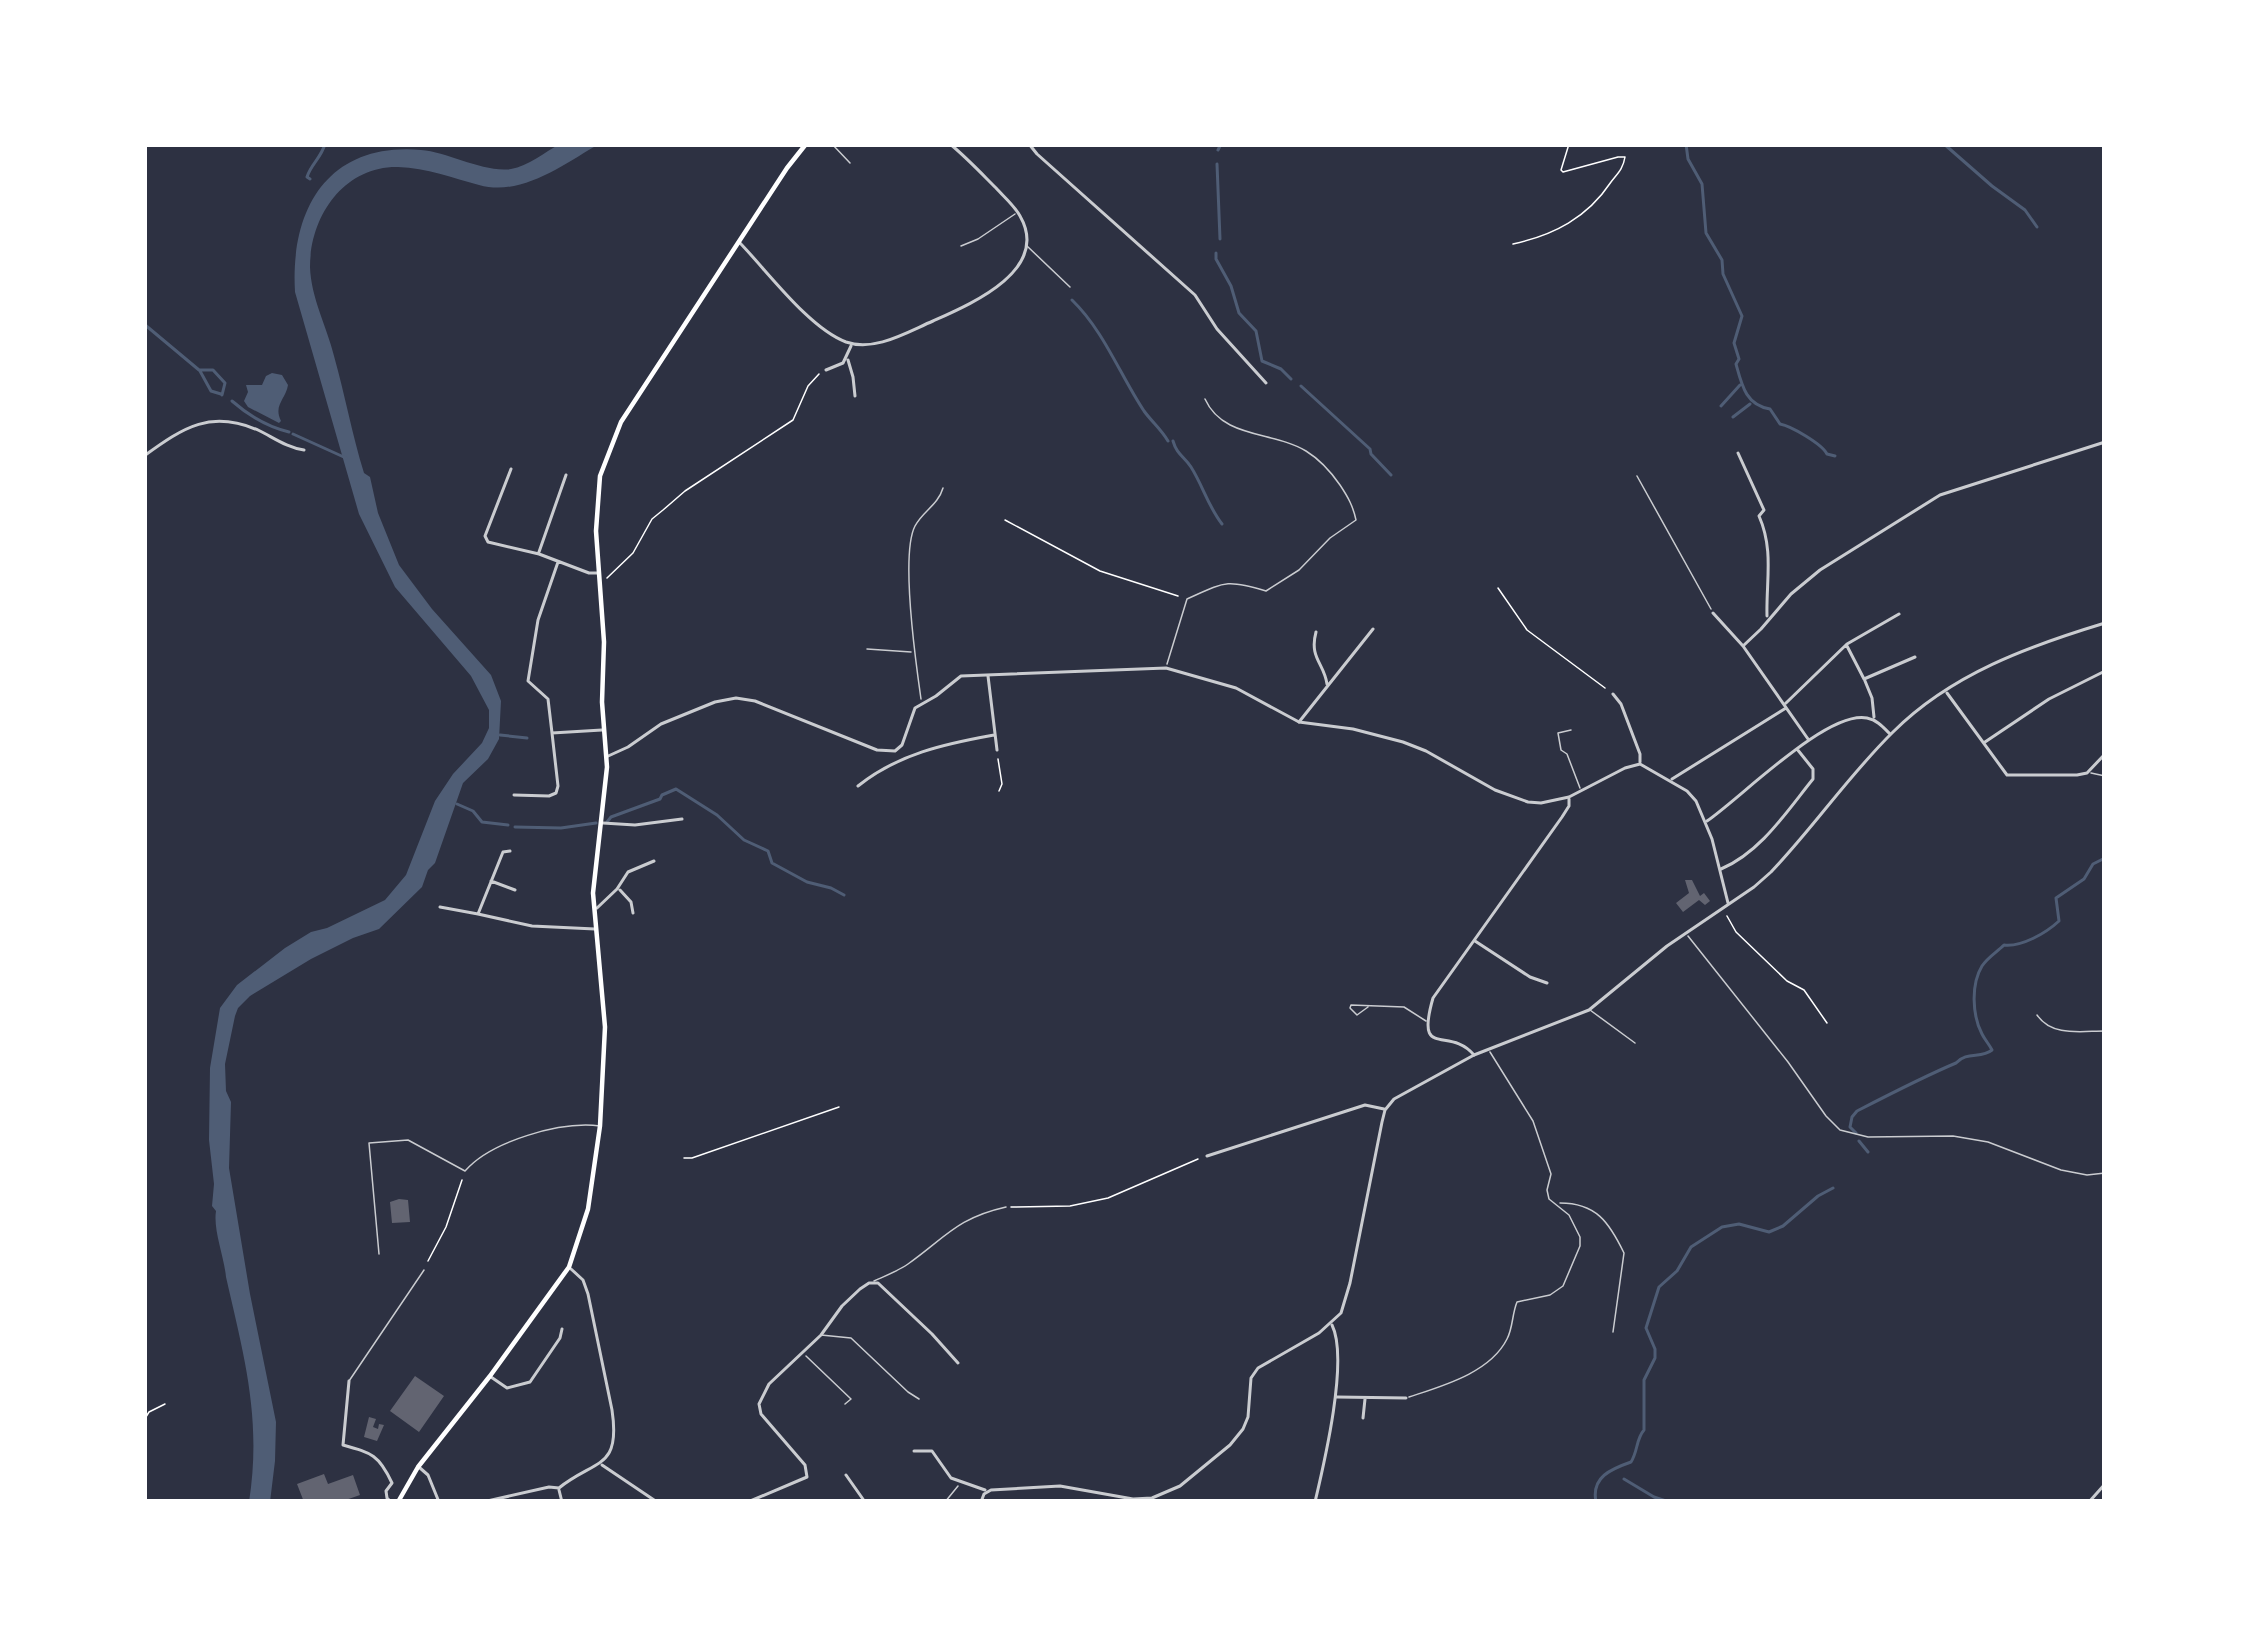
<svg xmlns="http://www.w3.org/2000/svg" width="2249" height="1646" font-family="'Space Grotesk',sans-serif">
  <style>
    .water { fill: #4f5d75 }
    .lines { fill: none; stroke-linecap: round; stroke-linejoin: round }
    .stream { stroke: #4f5d75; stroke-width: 3 }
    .building { fill: #626471 }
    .path { stroke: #fff; stroke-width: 1.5 }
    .service { stroke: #caccd0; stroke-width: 1.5 }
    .minor { stroke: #caccd0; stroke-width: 3 }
    .tertiary { stroke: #caccd0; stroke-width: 3 }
    .secondary { stroke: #fff; stroke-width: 4.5 }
  </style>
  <rect width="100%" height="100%" fill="#2d3142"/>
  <path class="water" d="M560,144H599C564,164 522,197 479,185C453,178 427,168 398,167C344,166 310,216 310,267C311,298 327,327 334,356C345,395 352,434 364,473L370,477L378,513L399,565L432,609L491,675L501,701L499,739L488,759L463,783L435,863L428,870L422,887L379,929L353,938L311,959L250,996L238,1008L235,1016L225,1064L226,1091L231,1102L229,1168L250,1294L276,1422L275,1461L270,1502H249C262,1419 244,1356 226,1277C224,1256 213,1230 216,1211L212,1206L214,1184L209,1140L210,1068L220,1008L237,985L285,948L311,932L327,928L385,900L406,875L435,801L453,774L482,743L489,728V710L471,676L395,587L359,514L295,292C290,209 328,142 421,150C448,152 484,173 511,169C528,166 545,152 560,144Z
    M272,373L282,375L288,385C286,399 273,405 281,421L279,423L248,407L244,401L248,392L246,385H262L266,376Z"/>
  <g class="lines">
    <path class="stream" d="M1686,144L1688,159L1702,184L1706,233L1722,260L1723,274L1742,316L1734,343L1739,359L1736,364C1742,386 1746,405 1770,409L1780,424C1791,426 1822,444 1827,454L1835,456
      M1944,144L1992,186L2025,210L2037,227
      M1218,150L1221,144
      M1217,164L1220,239
      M310,179L307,177C311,164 321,158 325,144
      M1216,253V259L1231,286L1239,313L1256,331L1262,361L1281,369L1291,379
      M1072,300C1104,331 1120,375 1144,411C1152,422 1161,429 1168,441
      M144,324L199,370H213L225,383L222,395
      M200,371L211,391L221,394
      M1301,386L1370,449L1371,454L1391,475
      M232,401C248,415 268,427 289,432
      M1721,406L1740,385
      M1733,417L1750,404
      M293,434L346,458
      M1173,441C1177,455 1184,456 1191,467C1203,486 1208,506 1222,524
      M500,735L527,738
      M457,804L473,811L482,822L508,825
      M607,822L611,817L660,799L662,795L676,789L717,815L744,840L768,851L772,863L807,882L831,888L844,895
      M515,827L561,828L596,823
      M1856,1133L1850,1127L1852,1117L1857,1111C1890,1094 1925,1076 1956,1063C1967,1051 1981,1059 1992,1050C1989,1044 1985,1040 1982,1034C1972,1015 1971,984 1982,966C1988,957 1997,952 2004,945C2022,947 2046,933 2059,921L2056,898L2084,879L2093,864L2105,858
      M1859,1141L1868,1152
      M1624,1479L1654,1497L1669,1502
      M1596,1502C1591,1477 1611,1469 1631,1462C1638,1451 1636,1439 1644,1430V1380L1655,1358V1349L1646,1328L1659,1287L1677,1271L1691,1247L1722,1227L1739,1224L1769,1232L1783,1226L1818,1196L1833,1188"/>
  </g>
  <path class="building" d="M1685,880H1692L1700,896L1704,893L1710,901L1705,905L1699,900L1683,912L1676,903L1689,893Z
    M399,1199L408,1200L410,1222L392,1223L390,1202Z
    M415,1376L444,1396L419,1432L390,1411Z
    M369,1417L376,1419L373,1427L378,1429L379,1424L384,1425L377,1441L364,1437Z
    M324,1474L328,1484L353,1475L360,1495L340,1502H304L297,1484Z"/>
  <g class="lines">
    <path class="path" d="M1513,244C1554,235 1587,218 1611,182C1618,173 1623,169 1625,157H1618L1563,172L1561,170L1569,144
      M1005,520L1100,571L1178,596
      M607,578L633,553L652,519L663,510L685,491L793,420L808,386L819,374
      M1498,588L1527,630L1605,688
      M998,759L1002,784L999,791
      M1727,916L1736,932L1787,981L1804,990L1827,1023
      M684,1158H692L839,1107
      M1011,1207L1070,1206L1108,1198L1198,1159
      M428,1261L446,1227L462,1180
      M144,1420L149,1412L165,1404"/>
    <path class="service" d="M832,144L850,163
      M961,246L978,239L1015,214
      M1027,246L1070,287
      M1637,476L1711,609
      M867,649L911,652
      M1167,664L1187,599C1225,582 1226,579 1266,591L1299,570L1330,538L1356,520C1353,506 1348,497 1340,485C1331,472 1319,459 1306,451C1273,431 1223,439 1205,399
      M921,699C916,664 900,555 915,526C923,511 938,505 943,488
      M1571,730L1558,733L1561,750L1567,754L1580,788
      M2091,773L2105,776
      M1688,936L1788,1062L1826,1116L1840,1130L1868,1137L1953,1136L1988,1142L2061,1170L2087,1175L2105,1173
      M1368,1007L1357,1015L1350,1008L1351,1005L1404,1007L1426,1021
      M1590,1010L1635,1043
      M2037,1015C2052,1037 2081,1031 2105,1031
      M1560,1203C1596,1203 1609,1222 1624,1253L1613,1332
      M379,1254L369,1143L408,1140L465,1171C491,1141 561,1121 600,1126
      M874,1281C885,1276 898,1271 908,1264C946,1237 957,1218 1006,1207
      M821,1335L851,1338L908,1392L919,1399
      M806,1356L851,1399L845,1404
      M349,1381L424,1270
      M1409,1397C1442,1386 1490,1373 1507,1339C1513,1328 1512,1314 1517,1302L1550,1295L1563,1286L1580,1246V1237L1569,1215L1549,1199L1547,1190L1551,1174L1533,1121L1490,1052
      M945,1502L958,1486"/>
    <path class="minor" d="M1029,144L1037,154L1195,295L1217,329L1266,383
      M740,243C768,272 809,328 846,342C875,352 907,332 933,321C971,304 1051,270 1020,216C1014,205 1004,197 996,188C981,173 966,157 950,144
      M848,360L853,377L855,396
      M826,370L843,363L851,346
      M1738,453L1764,510L1759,516C1774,550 1766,581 1767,616
      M144,456C184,427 211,409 260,431C274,438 288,448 304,450
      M511,469L485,536L488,542L539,554L589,573H598
      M539,552L566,475
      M1713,613L1743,646L1808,739
      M1316,632C1309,658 1324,663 1327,684
      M1743,646L1761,629L1791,594L1820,570L1940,495L2105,442
      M1847,646L1864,679L1915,657
      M988,676L997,750
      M1865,681L1872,698L1874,717
      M1947,693L2007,775H2077L2087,773L2105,754
      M1613,694L1621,704L1640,754V762
      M1786,703L1847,644L1899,614
      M1299,722L1373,629
      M552,733L548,699L528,681L538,620L558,562
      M1985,742L2049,699L2105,671
      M1672,779L1786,708
      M858,786C898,754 944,744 994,735
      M514,795L549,796L556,793L558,786L552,733L602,730
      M1707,821C1742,797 1827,710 1867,718C1877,720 1883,727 1890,734
      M603,823L635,825L682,819
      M510,851L503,852L478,914L532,926L595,929
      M1721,869C1761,852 1787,811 1813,779V769L1797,749
      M491,881L515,890
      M620,890L631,902L633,913
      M440,907L478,914
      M597,908L617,889L628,872L654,861
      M1475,941L1530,977L1547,983
      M1474,1055C1449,1025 1415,1061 1433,998L1562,817L1569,806V799
      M1207,1156L1365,1105L1384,1109
      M491,1377L507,1388L530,1382L560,1338L562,1329
      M349,1381L343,1445C372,1453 379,1455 392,1483L386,1491L387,1498L391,1502
      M1337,1397L1406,1398
      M1363,1418L1365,1399
      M914,1451H932L951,1478L985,1490
      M602,1465L657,1502
      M420,1468L428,1475L439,1502
      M846,1475L865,1502
      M559,1490L562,1502
      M483,1502L549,1487L559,1488C595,1459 621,1470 612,1410L588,1294L583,1280L571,1269
      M748,1502L807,1477L805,1465L761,1414L759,1404L769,1384L821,1335L842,1306L860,1289L869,1283H878L932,1334L958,1363
      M1315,1502C1324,1464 1349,1359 1332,1325
      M2089,1502L2105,1484"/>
    <path class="tertiary" d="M606,757L628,747L661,724L715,702L736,698L755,701L877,750L895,751L902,745L915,708L936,696L961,676L1166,668L1236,688L1299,722L1353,729L1403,742L1426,751L1495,790L1528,802L1541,803L1569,797L1625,768L1640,764L1687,791L1696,801L1712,839L1728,903
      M981,1502L984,1494L991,1490L1060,1486L1133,1499L1152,1498L1180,1486L1230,1445L1243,1429L1248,1417L1251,1378L1258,1368L1319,1333L1341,1313L1350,1283L1382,1122L1385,1110L1394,1099L1474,1055L1589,1010L1667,946L1754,887L1771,872C1814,827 1849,775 1893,732C1951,674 2029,646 2105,623"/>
    <path class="secondary" d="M398,1502L418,1467L490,1376L569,1267L588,1209L600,1126L605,1027L593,893L607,767L602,702L604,642L596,531L600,476L621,422L787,168L806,144"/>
  </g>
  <rect width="2249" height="1646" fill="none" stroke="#ffffff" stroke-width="294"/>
</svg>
